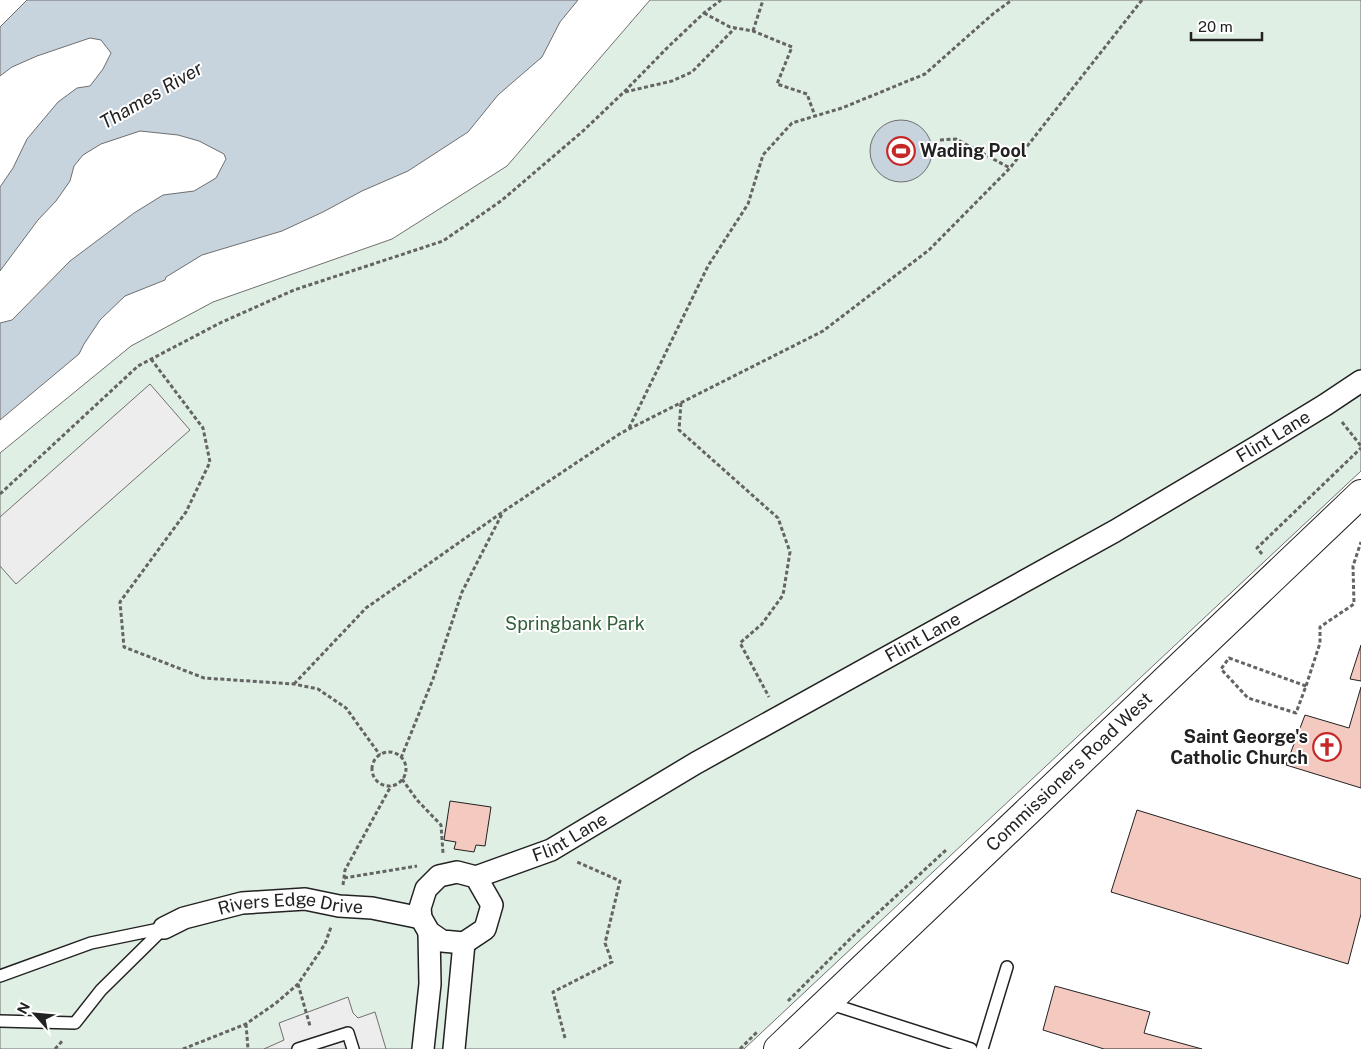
<svg xmlns="http://www.w3.org/2000/svg" width="1361" height="1049" font-family="'Public Sans',sans-serif">
  <style>
    .green { fill: #e0efe3; stroke: #6f6f6f }
    .parking { fill: #ededed; stroke: #6f6f6f }
    .water { fill: #c7d3dd; stroke: #6f6f6f }
    .building { fill: #f3c9c0; stroke: #222 }
    .lines { fill: none; stroke-linecap: round; stroke-linejoin: round }
    .service-casing { stroke: #222; stroke-width: 14 }
    .minor-casing { stroke: #222; stroke-width: 24 }
    .secondary-casing { stroke: #222; stroke-width: 30 }
    .path { stroke: #646464; stroke-width: 3; stroke-dasharray: 4 2.5; stroke-linecap: butt }
    .service { stroke: #fff; stroke-width: 11 }
    .minor { stroke: #fff; stroke-width: 21 }
    .secondary { stroke: #fff; stroke-width: 28 }
    .labels { text-anchor: middle; stroke-width: 4; stroke-linejoin: round; paint-order: stroke }
    .poi-label { font-size: 18px; font-weight: bold; fill: #222; stroke: #fff; text-anchor: start }
    .street-label { font-size: 18px; fill: #222; stroke: #fff }
    .park-label { font-size: 18px; fill: #2f5e38; stroke: #fff }
    .water-label { font-size: 19px; font-style: italic; fill: #222; stroke: #fff }
  </style>
  <rect width="100%" height="100%" fill="#fff"/>
  <path class="green" d="M650,0H1361V471L744,1049H0V453L131,346L213,302L392,239L507,166Z"/>
  <path class="parking" d="M150,384L190,430L16,584L0,566V517Z
    M348,997L353,1013L358,1018L375,1012L386,1049H264L284,1040L279,1023Z"/>
  <path class="water" d="M27,0H578L560,22L542,57L498,95L468,132L408,171L362,191L323,212L282,231L202,255L166,277L165,280L125,296L100,320L84,344L79,354L0,420V323L12,320L70,261L134,213L163,195L194,191L216,178L226,159L224,154L199,141L178,135L140,131L101,144L83,155L74,166L70,181L56,201L38,220L0,271V187L13,168L27,139L58,102L77,88L90,86L103,69L111,53L101,40L90,38L37,56L12,67L0,76V27Z
    M870 151a31 31 0 1 1 62 0a31 31 0 1 1-62 0Z"/>
  <path class="building" d="M1361,645V681L1350,679Z
    M1361,687V788L1286,765L1305,715L1349,728Z
    M450,801L491,807L485,846L476,845L474,852L454,849L456,842L444,840Z
    M1137,810L1361,879V914L1348,964L1111,892Z
    M1055,986L1150,1012L1144,1033L1202,1049H1104L1043,1030Z"/>
  <g class="lines">
    <defs>
      <path id="service" d="M0,976L91,943L164,928
        M828,1003L971,1049
        M0,1021L75,1023L101,990L164,928
        M298,1049L348,1033L353,1049
        M982,1049L1007,967"/>
      <g id="minor">
        <path d="M457,872L476,877L492,905L485,929L464,943L442,941L429,932L421,918L420,908L426,889L439,876Z"/>
        <path id="s1" d="M476,877L551,850L696,763L1115,531L1258,446L1325,405L1361,381"/>
        <path id="s2" d="M164,928L184,918L242,903L305,899L339,906L372,908L421,918"/>
        <path d="M423,1049L430,984L429,932"/>
        <path d="M454,1049L464,943"/>
      </g>
      <g id="secondary">
        <path id="s3" d="M778,1049L1361,494"/>
      </g>
    </defs>
    <use href="#service" class="service-casing"/>
    <use href="#minor" class="minor-casing"/>
    <use href="#secondary" class="secondary-casing"/>
    <path class="path" d="M704,13L730,27L753,31L792,47L777,84L807,94L815,116
      M753,31L763,0
      M625,92L672,81L692,72L735,28
      M940,140L956,139L1010,168
      M151,359L203,428L210,462L186,512L120,602L124,647L204,678L294,684L318,689L346,708L380,755
      M681,403L679,430L778,518L790,552L783,595L762,624L740,643L769,697
      M1342,422L1361,446
      M629,428L708,266L748,204L763,155L792,123L842,108L925,74L994,13L1012,0
      M0,494L138,366L220,323L294,290L443,241L501,201L583,131L624,92L668,47L704,13L721,0
      M1262,554L1257,548L1361,448
      M294,684L366,608L504,511L621,433L823,331L929,250L1010,168L1142,0
      M1306,686L1229,658L1221,669L1248,698L1296,713L1306,686L1320,643V627L1354,604L1353,566L1361,542
      M372 769a17 17 0 1 1 34 0a17 17 0 1 1-34 0Z
      M401,758L433,679L462,592L503,512
      M402,779L417,800L441,825L443,853
      M344,878L417,866
      M343,885L345,870L391,786
      M298,984L310,1026
      M788,1001L855,934L946,850
      M246,1024L248,1049
      M565,1038L553,992L612,962L605,943L620,881L575,861
      M55,1049L63,1040
      M183,1049L246,1024L276,1003L298,984L325,944L331,927
      M740,1049L757,1032"/>
    <use href="#service" class="service"/>
    <use href="#minor" class="minor"/>
    <use href="#secondary" class="secondary"/>
  </g>
  <defs>
    <symbol id="stadium-ring" viewBox="-11 -11 22 22"><circle r="9.5" fill="#fff" stroke="#c62828" stroke-width="1.5"/><path d="M0-5a6.5 5 0 1 0 0 10a6.5 5 0 1 0 0-10ZM-3.5-1.8h7v3.6h-7Z" fill="#c62828"/></symbol>
    <symbol id="church-ring" viewBox="-11 -11 22 22"><circle r="9.5" fill="#fff" stroke="#c62828" stroke-width="1.5"/><path d="M-1.2-6h2.4v3.5h3.3v2.4h-3.3V6h-2.4V-.1h-3.3v-2.4h3.3Z" fill="#c62828"/></symbol>
  </defs>
  <g fill-rule="evenodd">
    <use href="#stadium-ring" x="885" y="135" width="32" height="32"/>
    <use href="#church-ring" x="1311" y="731" width="32" height="32"/>
  </g>
  <g class="labels">
    <g class="poi-label">
      <text x="920" y="157">Wading Pool</text>
      <text x="1308" y="743" text-anchor="end">Saint George's<tspan x="1308" dy="21">Catholic Church</tspan></text>
    </g>
    <g class="street-label">
      <text dy="6" stroke="none"><textPath href="#s1" startOffset="912">Flint Lane</textPath></text>
      <text dy="6" stroke="none"><textPath href="#s1" startOffset="508">Flint Lane</textPath></text>
      <text dy="6" stroke="none"><textPath href="#s3" startOffset="402">Commissioners Road West</textPath></text>
      <text dy="6" stroke="none"><textPath href="#s1" startOffset="102">Flint Lane</textPath></text>
      <text dy="6" stroke="none"><textPath href="#s2" startOffset="131">Rivers Edge Drive</textPath></text>
    </g>
    <g class="park-label">
      <text x="575" y="630">Springbank Park</text>
    </g>
    <g class="water-label">
      <text transform="translate(151 95) rotate(-30)" y="7">Thames River</text>
    </g>
  </g>
  <g transform="translate(35 1014) rotate(297)" stroke="#ffffff" stroke-width="4" paint-order="stroke">
  <path d="M0-4L9 19L0 12L-9 19Z" fill="#222222"/>
  <text y="-8" font-size="14" font-weight="bold" text-anchor="middle" fill="#222222">N</text>
  </g>
  <path d="M1191 32v8h71v-8" fill="none" stroke="#222222" stroke-width="2.5"/>
  <text x="1198" y="32" font-size="15" fill="#222222" stroke="#ffffff" stroke-width="4" paint-order="stroke">20 m</text>
</svg>
